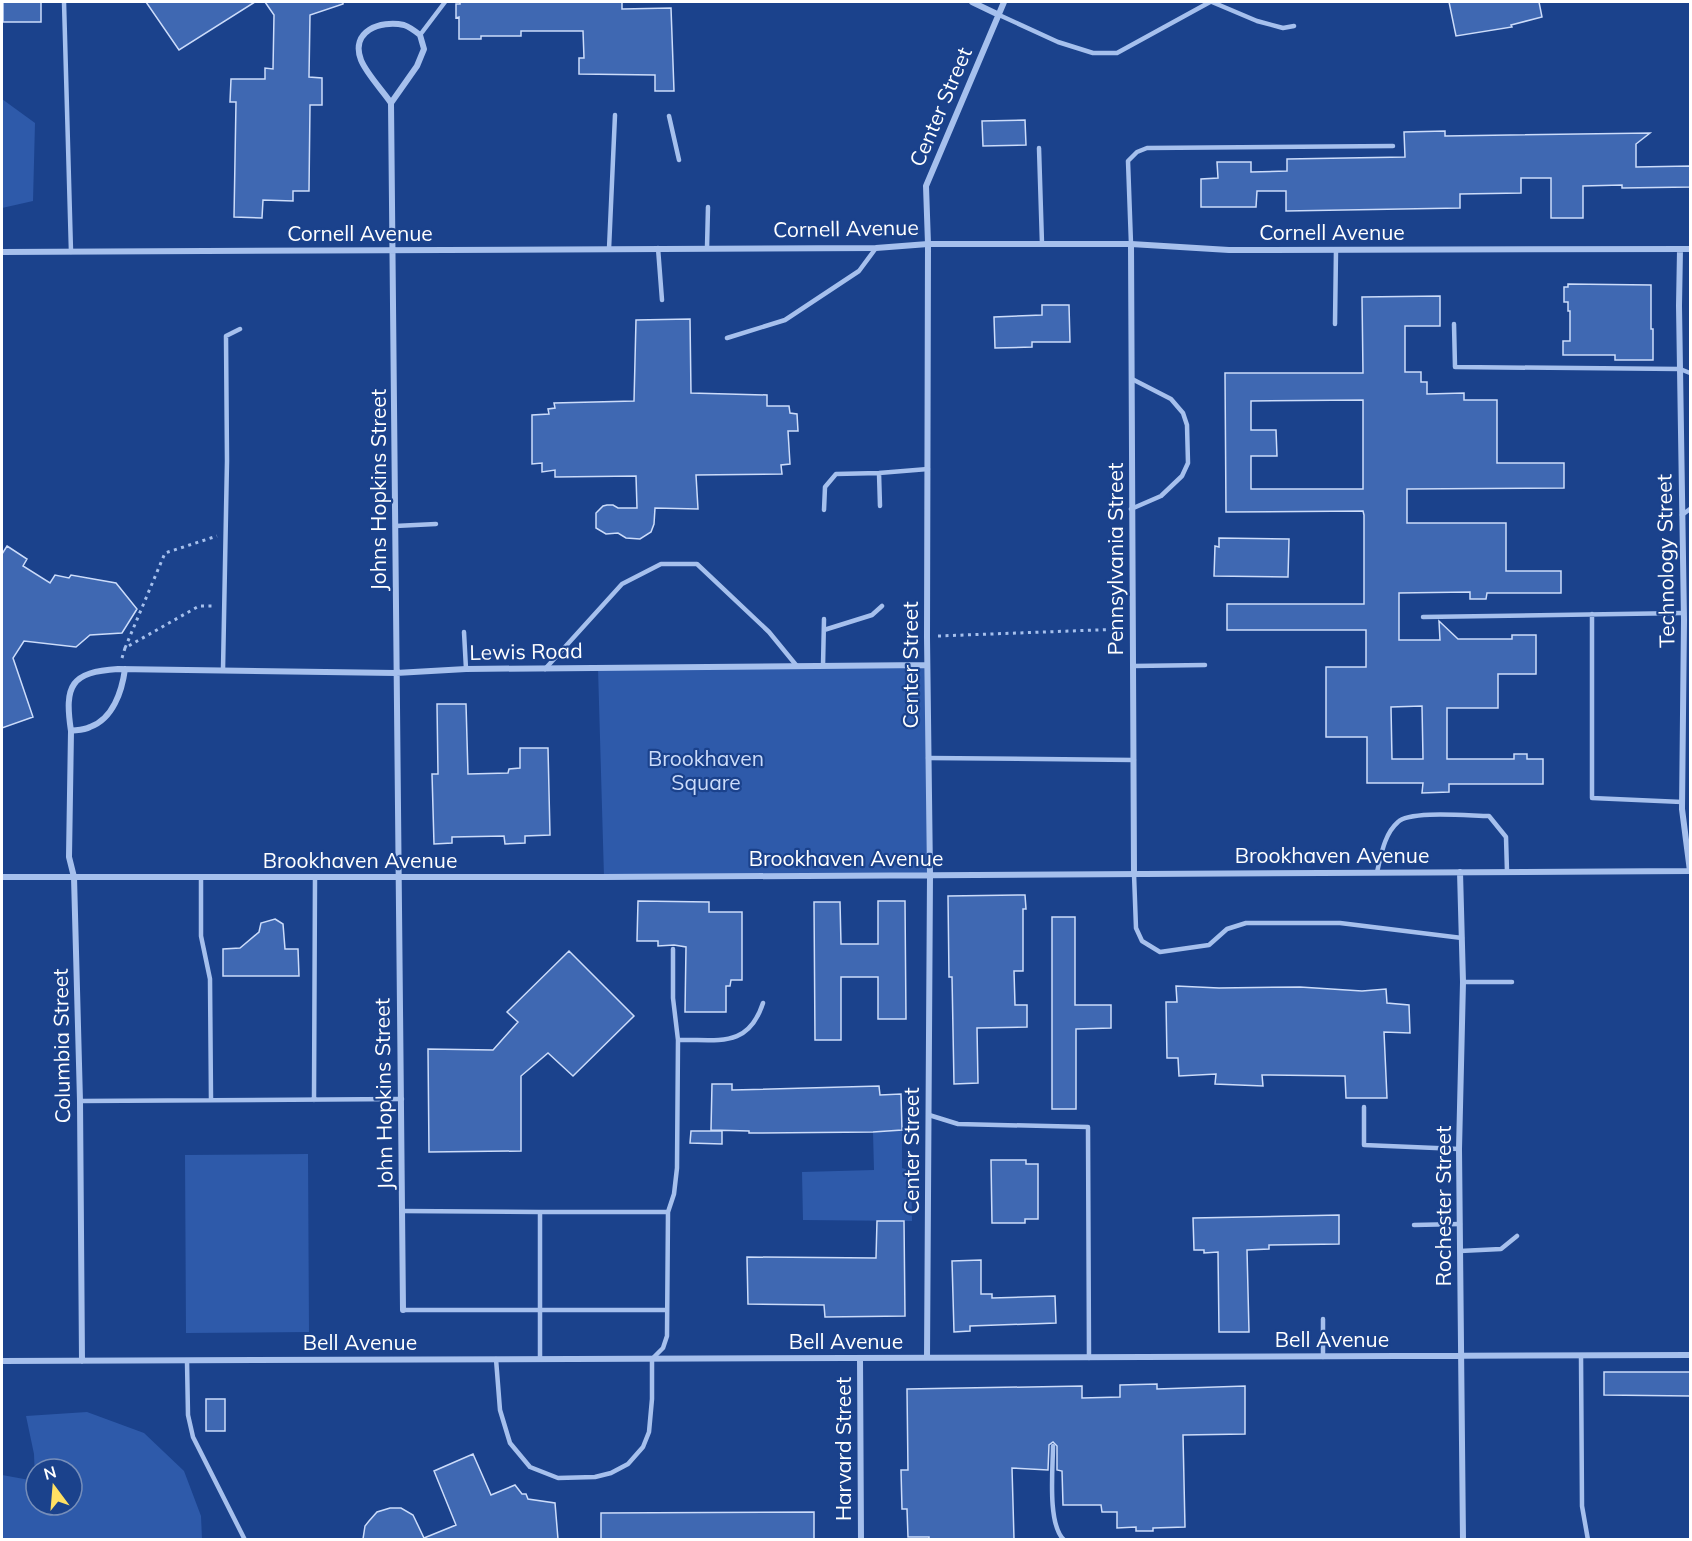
<svg xmlns="http://www.w3.org/2000/svg" width="1692" height="1541" font-family="Mulish,sans-serif">
  <style>
    .green { fill: #2e5aaa; fill-rule: evenodd }
    .building { fill: #3f68b2; stroke: #ccdcfa; stroke-width: 1.5; fill-rule: evenodd }
    .lines { fill: none; stroke-linecap: round; stroke-linejoin: round }
    .path { stroke: #a6c0ed; stroke-width: 3; stroke-dasharray: 3 4.5; stroke-linecap: butt }
    .service { stroke: #a6c0ed; stroke-width: 4.5 }
    .minor { stroke: #a6c0ed; stroke-width: 6 }
    .labels { text-anchor: middle; stroke-width: 4.5; stroke-linejoin: round; paint-order: stroke }
    .street-label { font-size: 21px; fill: #fff; stroke: #1b428c }
    .park-label { font-size: 21px; fill: #ccdcfa; stroke: #1b428c }
  </style>
  <rect width="100%" height="100%" fill="#1b428c"/>
  <path class="green" d="M2,99L35,123L33,201L2,208Z
    M927,665L930,875L604,877L598,668Z
    M902,1130V1168L911,1171L912,1221L803,1220L802,1172L874,1170L873,1132Z
    M308,1154L309,1332L186,1333L185,1155Z
    M87,1412L144,1433L184,1471L201,1516L202,1539H2V1475L35,1481L34,1454L26,1416ZM36,1469H72V1505H36Z"/>
  <path class="building" d="M3,2H41V22H3Z
    M146,2H255L179,50Z
    M265,2H343V4L310,15L309,77L322,78V105H310L309,191H293V201L263,200L262,218L234,217L236,102H230L231,79H265V68L273,69L274,15Z
    M460,2H622V9L671,8L674,91H655V75L579,74V58H584L583,31H521V36H481V39H459V17L456,18V4H460Z
    M1449,2H1539L1542,17L1511,25L1512,27L1456,36Z
    M1025,120L1026,145L983,146L982,121Z
    M1445,131V136L1650,133L1636,144V167L1690,166V187L1622,188V185L1583,186V218H1551V178H1521V193L1460,194V208L1286,211V191H1257L1256,207H1201V179L1218,178L1217,162H1251V172L1287,171V159L1405,157L1404,132Z
    M1568,284L1651,285V329H1653V360H1615V355H1563V341H1570V311H1568V302H1564V287H1568Z
    M1440,296V326H1405V372H1421V382H1427V394L1464,393V400H1497V463H1564V488L1407,489V523H1506V571H1561V593H1487L1486,599H1470V592L1399,593V640H1440L1439,621L1458,639H1512V635H1536V674H1498V708H1447V759H1514V754H1527V759H1543V784H1449V792L1422,793L1423,783H1367V737H1326V667H1366V630H1227V604H1364V515L1363,511L1226,512L1225,373H1363L1362,297ZM1363,400V489H1251V456H1277L1276,430H1251V401ZM1422,706L1423,759H1392L1391,707Z
    M1042,305H1069L1070,342H1032V347L995,348L994,317L1042,315Z
    M690,319L691,393L767,395V406H789L790,413L797,414L798,431H788L790,464L781,465L782,474L696,475L698,509L655,508L654,524L651,532L640,539L626,538L618,533L606,534L596,528V513L603,506L607,505H613L618,508H637L636,476L555,477V470L542,472V463L532,464V415L549,414L548,409L555,408L554,403L634,401L636,320Z
    M1219,538L1289,539L1288,577L1214,576L1215,546L1219,547Z
    M7,546L27,559L23,566L50,583L55,575L69,578L71,575L116,583L137,609L122,633L90,635L76,647L24,641L13,658L33,717L2,728V554Z
    M437,704H466L468,774L508,773L509,769L520,768V748H548L550,835L525,836V843L505,844L504,836L452,837V843L434,844L432,774H438Z
    M1025,895L1026,909H1023V971H1014L1015,1005H1027V1027L977,1028L978,1083L954,1084L952,977H949L948,896Z
    M638,901L709,902V912H742V980H731L730,986H726V1012H685L686,947L674,945L658,946V941H637Z
    M878,901H905L906,1019H878V977H841V1040H815L814,902H840L841,944H878Z
    M1052,917H1075V1005H1111V1028L1076,1029V1109H1052Z
    M275,919L283,924L285,949H298L299,976H223V949L240,948L259,932L261,923Z
    M569,951L634,1016L573,1076L548,1053L521,1076V1151L429,1152L428,1049L493,1050L518,1022L507,1012Z
    M1176,986L1219,988L1300,987L1362,991L1386,989L1387,1003L1409,1005L1410,1033L1384,1032L1387,1098H1346L1345,1076L1262,1075L1263,1086L1215,1084L1216,1074L1179,1076L1178,1058H1167L1166,1002H1177Z
    M712,1084H732V1090L879,1086L880,1095L901,1094L902,1130L873,1132L749,1133V1131L711,1130Z
    M691,1131H722V1144L690,1143Z
    M991,1160H1026V1164H1038V1219H1025V1223H992Z
    M1339,1215V1244L1269,1245V1249L1247,1250L1249,1332H1219L1218,1252L1204,1253V1250H1194L1193,1218Z
    M877,1221H904L905,1316L825,1317L824,1305L748,1304L747,1257L876,1258Z
    M981,1260V1294H992V1298L1055,1296L1056,1323L970,1326V1331L954,1332L952,1261Z
    M1604,1372H1690V1396L1604,1395Z
    M1157,1384V1389L1245,1386V1434L1183,1435L1185,1527L1153,1528V1531H1136V1527L1117,1528V1512H1102L1101,1505H1063L1062,1471L1057,1470V1446L1053,1442L1049,1445L1048,1470L1012,1468L1014,1539H929V1537H908L907,1509H902L901,1470H908L907,1389L1082,1386V1398L1120,1397V1385Z
    M206,1399H225V1431H206Z
    M473,1454L491,1495L515,1485L522,1494H526L528,1499L555,1503L558,1539H363L365,1526L369,1521L377,1512L390,1508H401L413,1515L424,1538L456,1525L434,1471Z
    M814,1512V1539H601V1513Z"/>
  <g class="lines">
    <path class="path" d="M938,636L1123,629
      M125,648L165,553L217,536
      M122,658L125,648L199,606H214"/>
    <path class="service" d="M64,2L71,252
      M1212,2L1257,21L1283,28L1294,26
      M997,14L1058,42L1093,53H1117L1210,2
      M420,35L445,2
      M669,116L679,160
      M1039,148L1042,244
      M1131,244L1128,161L1137,152L1147,148L1393,146
      M658,248L662,300
      M707,248L708,207
      M609,249L615,115
      M1335,324L1336,250
      M1454,324L1455,367L1680,369L1690,373
      M727,338L785,320L859,271L876,248
      M879,473L880,506
      M1131,509L1161,496L1182,476L1188,463L1187,425L1183,413L1171,399L1132,379
      M824,510L825,487L836,474L879,473L928,469
      M1682,515L1690,509
      M395,526L436,524
      M1592,614V798L1682,802
      M1423,617L1684,613
      M824,630L872,615L882,606
      M464,632L466,669
      M823,666L824,619
      M1133,666L1205,665
      M545,669L622,584L661,564H697L769,632L796,665
      M223,670L227,461L226,336L240,329
      M928,758L1134,760
      M1377,872C1381,856 1384,834 1398,822C1410,810 1471,816 1489,816L1506,837L1507,872
      M1134,874L1136,928L1142,941L1160,952L1209,945L1227,929L1246,923H1340L1462,938
      M201,877V936L210,979L211,1100
      M1463,982H1512
      M678,1040C718,1039 748,1049 763,1003
      M314,1100L315,877
      M80,1101L402,1099
      M1364,1107V1145L1459,1149
      M929,1115L958,1124L1088,1127L1089,1358
      M402,1211L540,1212
      M668,1212L674,1194L677,1168L678,1040L673,998V949
      M1414,1225L1460,1224
      M1460,1251L1501,1249L1517,1236
      M403,1310H666
      M1581,1356L1582,1506L1588,1540
      M1323,1357V1319
      M496,1359L500,1410L510,1443L530,1467L558,1478L595,1477L611,1473L628,1464L643,1447L649,1432L652,1399V1359L663,1348L667,1336L668,1212H540V1359
      M187,1361L188,1415L193,1437L245,1540
      M1053,1446C1053,1468 1047,1524 1064,1540"/>
    <path class="minor" d="M972,2L997,14
      M391,103L417,66L424,49L420,35C415,31 410,27 404,25C380,20 350,31 361,60C366,73 383,91 391,103L403,1310
      M1131,244L1134,874
      M1680,250L1679,306L1684,620L1682,809L1690,871
      M2,252L876,248L928,244H1131L1229,250L1690,249
      M71,731C77,730 84,730 90,727C113,719 122,691 125,669
      M1460,872L1463,982L1459,1149L1463,1540
      M2,877H604L1690,871
      M927,1358L930,875L927,637L928,244L926,186L1004,2
      M860,1359L861,1540
      M2,1361L1690,1355
      M82,1361L80,1101L74,877L69,857L71,731C64,685 71,672 118,669L396,673L466,669L927,665"/>
  </g>
  <g class="labels">
    <g class="street-label">
      <text transform="translate(941 107) rotate(-67)" y="7">Center Street</text>
      <text transform="translate(846 229) rotate(-1)" y="7">Cornell Avenue</text>
      <text x="1332" y="240">Cornell Avenue</text>
      <text x="360" y="241">Cornell Avenue</text>
      <text transform="translate(379 490) rotate(-90)" y="7">Johns Hopkins Street</text>
      <text transform="translate(1116 559) rotate(-90)" y="7">Pennsylvania Street</text>
      <text transform="translate(1666 561) rotate(-91)" y="7">Technology Street</text>
      <text transform="translate(526 652) rotate(-1)" y="7">Lewis Road</text>
      <text transform="translate(911 665) rotate(-90)" y="7">Center Street</text>
      <text x="1332" y="863">Brookhaven Avenue</text>
      <text x="846" y="866">Brookhaven Avenue</text>
      <text x="360" y="868">Brookhaven Avenue</text>
      <text transform="translate(62 1046) rotate(-91)" y="7">Columbia Street</text>
      <text transform="translate(384 1094) rotate(-91)" y="7">John Hopkins Street</text>
      <text transform="translate(912 1151) rotate(-90)" y="7">Center Street</text>
      <text transform="translate(1444 1206) rotate(-90)" y="7">Rochester Street</text>
      <text x="1332" y="1347">Bell Avenue</text>
      <text x="846" y="1349">Bell Avenue</text>
      <text x="360" y="1350">Bell Avenue</text>
      <text transform="translate(844 1449) rotate(-90)" y="7">Harvard Street</text>
    </g>
    <g class="park-label">
      <text x="706" y="766">Brookhaven<tspan x="706" dy="24">Square</tspan></text>
    </g>
  </g>
  <rect width="1692" height="1541" fill="none" stroke="#ffffff" stroke-width="6"/>
  <g transform="translate(54 1487) rotate(344)"><circle r="28" fill="#1b428c" stroke="#768eba" stroke-width="1.5"/>
  <path d="M0-4.5L10 22L0 15L-10 22Z" fill="#ffe063"/>
  <text y="-9" font-size="16" font-weight="bold" text-anchor="middle" fill="#ffffff">N</text>
  </g>
</svg>
